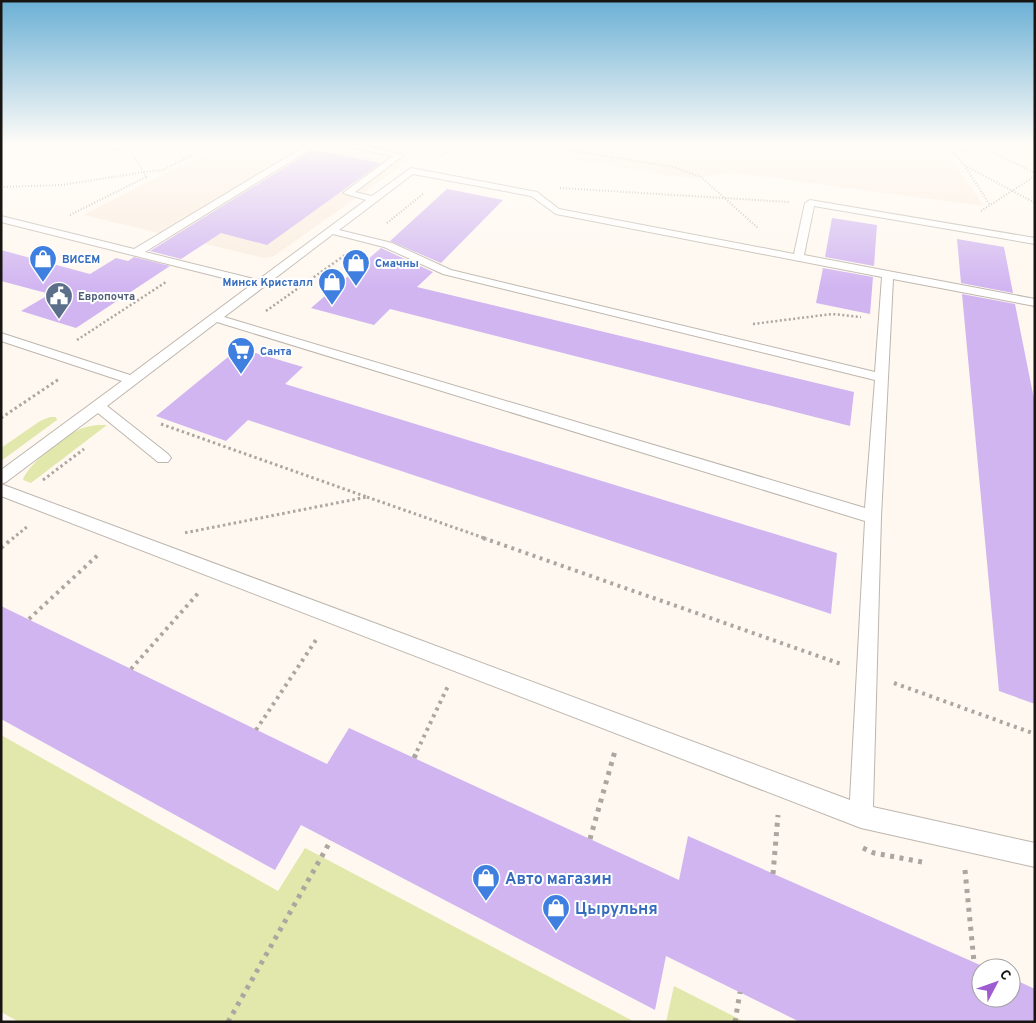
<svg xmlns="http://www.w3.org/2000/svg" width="1036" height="1023" font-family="Overpass,sans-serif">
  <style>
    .built { fill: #faeddf }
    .green { fill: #e2e8ac }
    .building { fill: #d1b5f1 }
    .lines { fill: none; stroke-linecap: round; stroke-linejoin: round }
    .lane-casing { stroke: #bdb6ae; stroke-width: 2 }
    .path-far4 { stroke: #aca6a0; stroke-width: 2; stroke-dasharray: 1 2; stroke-linecap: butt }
    .path-far3 { stroke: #aca6a0; stroke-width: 2.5; stroke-dasharray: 2 2.5; stroke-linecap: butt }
    .path-far2 { stroke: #aca6a0; stroke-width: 3; stroke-dasharray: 2.5 3; stroke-linecap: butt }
    .path-far1 { stroke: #aca6a0; stroke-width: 4; stroke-dasharray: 3 4.5; stroke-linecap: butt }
    .path { stroke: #aca6a0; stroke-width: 5; stroke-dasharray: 4 5.5; stroke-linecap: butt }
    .lane { fill: #fff; fill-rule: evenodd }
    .labels { text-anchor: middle; stroke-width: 4; stroke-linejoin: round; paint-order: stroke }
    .far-shop-label { font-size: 11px; font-weight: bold; fill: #366cbe; stroke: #fff; text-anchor: start }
    .far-service-label { font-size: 11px; font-weight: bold; fill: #4e5e75; stroke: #fff; text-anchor: start }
    .near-shop-label { font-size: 16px; font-weight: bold; fill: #366cbe; stroke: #fff; text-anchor: start }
  </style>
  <rect width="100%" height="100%" fill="#fff8f0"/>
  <path class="built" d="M221,145H431L274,256L264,258L83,215Z
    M487,145H941L984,206L729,172L692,179Z"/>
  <path class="green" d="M50,417H56L57,420L1,461V448L40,421Z
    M97,425H107L31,483L23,480C27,465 63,437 78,430C84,427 91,426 97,425Z
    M1,735L278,891L305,848L635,1022H19L1,1012Z
    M674,986L745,1022H666Z"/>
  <path class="building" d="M313,150L381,163L267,245L221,233L181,259L150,251Z
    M447,189L503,200L441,263L390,241Z
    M832,218L877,225L874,266L825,257Z
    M957,239L1004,247L1013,293L961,283Z
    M381,248L433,272L417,287L854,392L850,426L390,309L374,325L311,308Z
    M1,250L90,274L116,258L128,261L134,257L170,266L76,328L21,311L50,294L1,281Z
    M823,268L873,277L870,314L816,303Z
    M962,294L1015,304L1035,404V704L999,691Z
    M239,348L303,367L285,384L837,553L831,614L248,420L226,441L156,416Z
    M1,606L327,764L349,728L679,880L688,836L987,968H981V998H1011V978L1035,989V1022H800L666,956L655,1010L301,825L275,870L1,719Z"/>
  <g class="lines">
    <defs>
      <path id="lane" d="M100,145H126L117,150Z
        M307,145H317L145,252L258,280L366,200L343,193L393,156L342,145H360L404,155L355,192L372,196L411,168L537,192L559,209L794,254L805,203L810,200L1035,238V244L814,206L804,255L1035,299V306L893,279L881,517L873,807L1035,843V867L861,828L1,496V484L850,800L865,521L217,322L107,406L168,454L171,458L168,462H158L98,413L6,482L1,484V470L122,381L1,341V333L130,375L251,285L1,222V216L134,249ZM413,174L531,196L556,214L882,277L875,372L451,270L392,243L339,230ZM333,234L384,247L443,274L875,380L865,508L224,317Z"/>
    </defs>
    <use href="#lane" class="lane-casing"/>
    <path class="path-far4" d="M539,145L673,167L701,177L758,228
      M947,145L964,165L1035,203
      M981,147L1035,173
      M954,153L995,145
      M441,156L455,145
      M966,168L990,205
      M1,187L62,185L144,172L135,158
      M560,188L789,202
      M981,211L1035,176
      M70,215L146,177L144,172L163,170L213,145
      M387,223L423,194"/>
    <path class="path-far3" d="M266,311L345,255
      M753,324L832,314L861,317
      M77,340L166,282"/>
    <path class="path-far2" d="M1,418L59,379
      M161,424L367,497L184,533
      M43,480L84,449
      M367,497L487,539
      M12,539L28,526"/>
    <path class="path-far1" d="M483,538L841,664
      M1,548L13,538
      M29,619L100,553
      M131,669L200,591
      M894,683L1035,734
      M256,730L318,637
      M417,751L448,686"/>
    <path class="path" d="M414,758L418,750
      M590,839L615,751
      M863,848L874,853L922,862
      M965,870L974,962
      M773,874L778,815
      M228,1022L331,840
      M735,1022L740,992"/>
    <use href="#lane" class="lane"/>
  </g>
  <linearGradient id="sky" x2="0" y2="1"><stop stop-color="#6bb0d5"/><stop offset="0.5" stop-color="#fffcf8"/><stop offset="1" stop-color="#fffcf8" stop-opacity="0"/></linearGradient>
  <rect width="1036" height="288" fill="url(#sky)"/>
  <defs>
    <symbol id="shop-pin" viewBox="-11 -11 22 30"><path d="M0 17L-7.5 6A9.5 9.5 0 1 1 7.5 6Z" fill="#3f7fe0" stroke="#fff"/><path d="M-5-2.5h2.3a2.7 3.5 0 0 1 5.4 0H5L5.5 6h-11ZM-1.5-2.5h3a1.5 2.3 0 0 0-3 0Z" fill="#fff"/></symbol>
    <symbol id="civic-pin" viewBox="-11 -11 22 30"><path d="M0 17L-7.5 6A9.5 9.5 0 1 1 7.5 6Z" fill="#5c6f8a" stroke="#fff"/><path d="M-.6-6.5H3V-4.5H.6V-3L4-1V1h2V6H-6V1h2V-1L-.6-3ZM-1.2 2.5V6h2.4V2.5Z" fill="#fff"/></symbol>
    <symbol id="supermarket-pin" viewBox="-11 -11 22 30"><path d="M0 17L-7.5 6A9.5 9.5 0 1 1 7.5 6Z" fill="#3f7fe0" stroke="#fff"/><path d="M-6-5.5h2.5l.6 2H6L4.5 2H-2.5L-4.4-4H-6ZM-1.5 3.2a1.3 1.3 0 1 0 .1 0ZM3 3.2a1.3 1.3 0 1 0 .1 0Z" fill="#fff"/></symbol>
  </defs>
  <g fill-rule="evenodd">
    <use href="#shop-pin" x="27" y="243" width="32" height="43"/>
    <use href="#shop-pin" x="340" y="247" width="32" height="43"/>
    <use href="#shop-pin" x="316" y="266" width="32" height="43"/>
    <use href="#civic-pin" x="43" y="280" width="32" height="43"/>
    <use href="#supermarket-pin" x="225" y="335" width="32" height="43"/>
    <use href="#shop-pin" x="470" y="862" width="32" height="43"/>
    <use href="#shop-pin" x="540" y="892" width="32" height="43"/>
  </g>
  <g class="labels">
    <g class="far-shop-label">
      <text x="62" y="263">ВИСЕМ</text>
      <text x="375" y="267">Смачны</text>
      <text x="313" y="286" text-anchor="end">Минск Кристалл</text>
      <text x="260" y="355">Санта</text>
    </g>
    <g class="far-service-label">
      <text x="78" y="300">Европочта</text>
    </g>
    <g class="near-shop-label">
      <text x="505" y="884">Авто магазин</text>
      <text x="575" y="914">Цырульня</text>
    </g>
  </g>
  <rect width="1036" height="1023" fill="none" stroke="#171412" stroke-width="5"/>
  <g transform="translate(996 983) rotate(49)"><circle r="24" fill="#ffffff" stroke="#a2a1a0"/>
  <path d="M0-4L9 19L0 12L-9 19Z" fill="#9f5bd0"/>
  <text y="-8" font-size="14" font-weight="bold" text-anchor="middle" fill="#171412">С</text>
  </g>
</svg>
